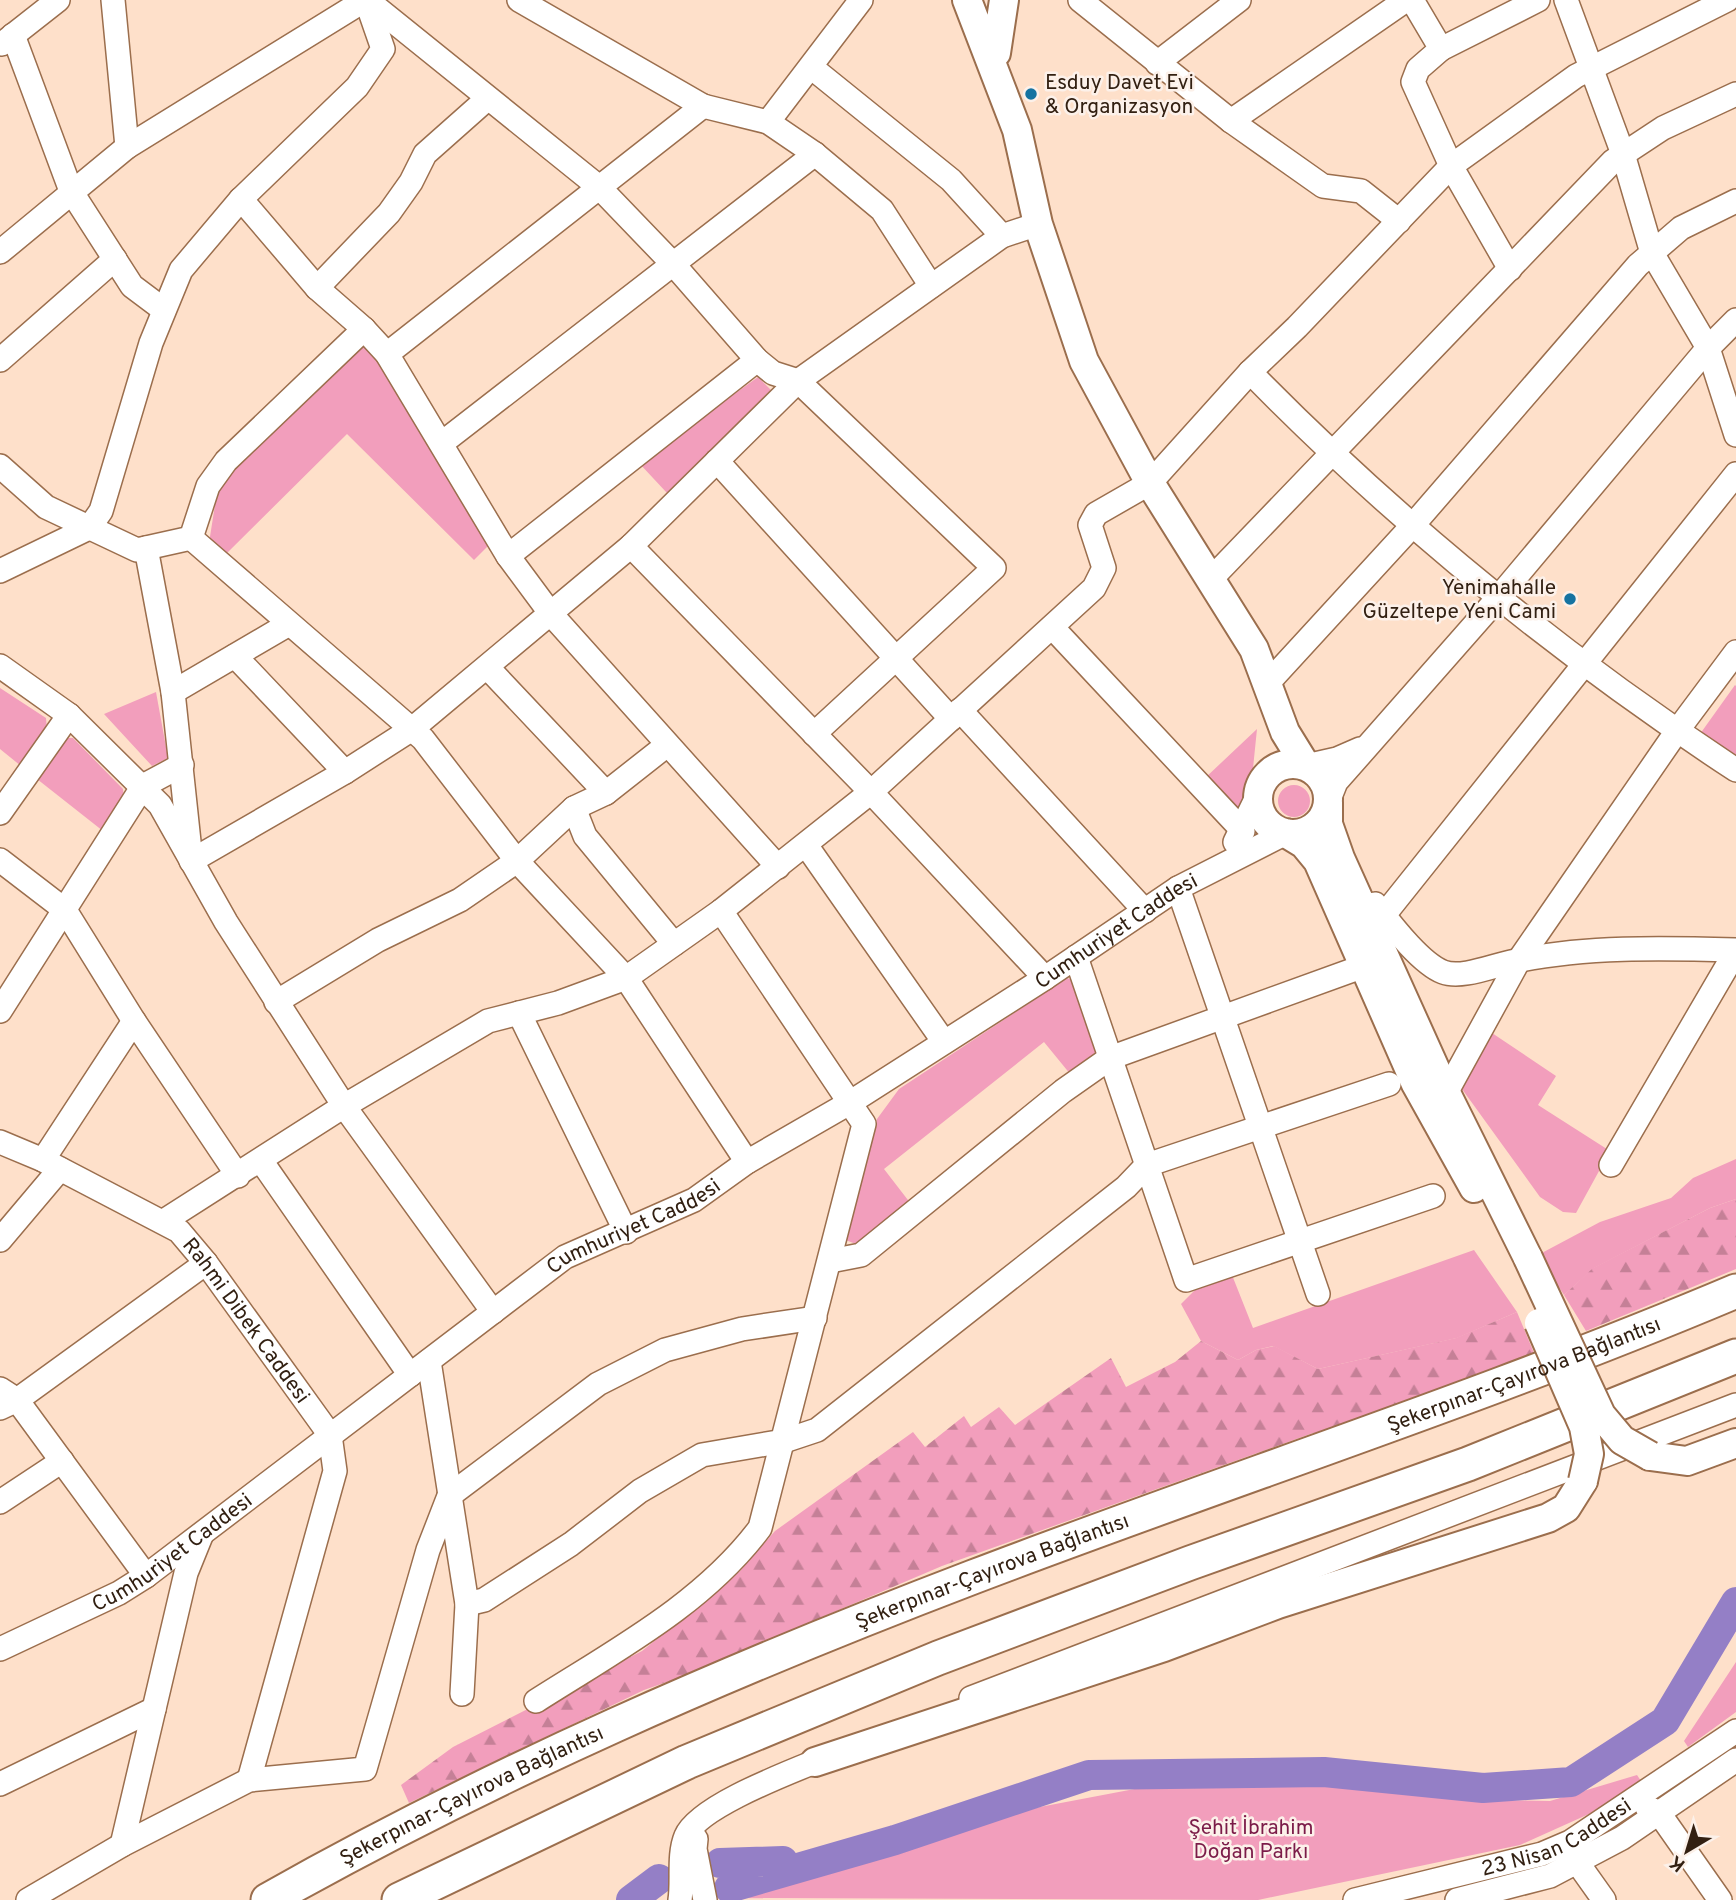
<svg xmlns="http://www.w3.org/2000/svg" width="1736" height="1900" font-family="Overpass,sans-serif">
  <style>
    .green { fill: #f29ebc }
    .forest { fill: url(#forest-firs) }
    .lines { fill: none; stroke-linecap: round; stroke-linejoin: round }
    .river { stroke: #947fc6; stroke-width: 30 }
    .minor-casing { stroke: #9b6e4d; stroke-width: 26 }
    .major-casing { stroke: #9b6e4d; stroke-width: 32 }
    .highway-casing { stroke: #9b6e4d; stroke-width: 37 }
    .minor { stroke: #fff; stroke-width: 23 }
    .major { stroke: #fff; stroke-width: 28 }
    .highway { stroke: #fff; stroke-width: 33 }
    .major-bridge-casing { stroke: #9b6e4d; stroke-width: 32; stroke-linecap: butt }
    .major-bridge { stroke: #fff; stroke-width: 28 }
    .poi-dot { fill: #1573a1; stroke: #fcf1ea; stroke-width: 2.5 }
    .labels { text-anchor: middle; stroke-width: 5; stroke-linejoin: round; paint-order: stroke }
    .poi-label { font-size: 21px; fill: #322012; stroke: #fcf1ea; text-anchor: start }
    .street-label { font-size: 21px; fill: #322012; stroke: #fcf1ea }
    .park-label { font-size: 21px; fill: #7b1b48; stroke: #fcf1ea }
  </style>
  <defs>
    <pattern id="forest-firs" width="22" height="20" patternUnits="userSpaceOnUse" patternTransform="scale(1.75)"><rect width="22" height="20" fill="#f29ebc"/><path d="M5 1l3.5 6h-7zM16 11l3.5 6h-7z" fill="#c58097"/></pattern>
  </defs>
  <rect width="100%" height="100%" fill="#fee0ca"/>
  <path class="green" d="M365,343L382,361L491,543L474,560L347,434L225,555L209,543L218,486Z
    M758,377L771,390L667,493L639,463Z
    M1735,685L1736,686V756L1700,734Z
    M0,688L46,718L47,730L21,766L0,749Z
    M156,692L168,758L152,766L104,714Z
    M1257,729L1250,798L1239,816L1204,779Z
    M65,738H73L123,789L124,800L103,831L37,779Z
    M1278 801a16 16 0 1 1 32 0a16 16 0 1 1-32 0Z
    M1067,978L1076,981L1099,1054L1071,1075L1044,1042L884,1169L911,1204L861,1246L843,1239L877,1119L899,1089Z
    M1492,1033L1556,1076L1538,1105L1610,1151L1576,1213L1563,1212L1540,1197L1462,1089Z
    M1736,1159V1199L1710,1208L1594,1268L1564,1295L1538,1255L1600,1222L1671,1198L1693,1178Z
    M1474,1250L1517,1312L1457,1338L1318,1369L1273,1346L1256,1350L1238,1360L1201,1341L1181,1304L1201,1284L1230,1270L1253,1328Z
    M1736,1662V1712L1688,1747L1684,1741Z
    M1637,1775L1641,1781L1589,1814L1520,1845L1258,1900L730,1898L856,1863L992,1816L1145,1787L1272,1777L1402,1785L1489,1800L1550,1801Z"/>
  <path class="forest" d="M1736,1199V1269L1586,1331L1564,1295L1593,1268L1710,1208Z
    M1517,1312L1534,1353L1320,1434L1313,1433L942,1566L684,1676L644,1690L409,1803L401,1785L453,1747L642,1651L740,1571L775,1531L913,1432L925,1447L964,1416L971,1427L999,1407L1015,1425L1111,1358L1126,1387L1175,1362L1201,1341L1238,1360L1256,1350L1274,1346L1318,1369L1456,1338Z"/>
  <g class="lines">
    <path class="river" d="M720,1863L783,1861
      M729,1888L895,1840L1089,1775L1324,1772L1483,1788L1571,1782L1665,1721L1736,1602
      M631,1900L659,1879"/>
    <defs>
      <g id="minor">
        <path d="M113,0L127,147"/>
        <path d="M367,0L599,187L675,266L757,360L773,373L798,381L994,568L814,734"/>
        <path d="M519,0L703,106L768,122L815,154L882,210L931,286"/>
        <path d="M1080,0L1231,121L1323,186L1361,191L1399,221"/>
        <path d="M1412,0L1441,49L1418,69L1413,82L1451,166L1510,269"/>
        <path d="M1566,0L1623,154L1652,253L1708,348L1736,435"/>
        <path d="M13,35L71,191L132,286L164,310"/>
        <path d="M2,44L58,0"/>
        <path d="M1441,49L1538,0"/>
        <path d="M1157,63L1239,0"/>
        <path d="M811,67L951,180L1002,236"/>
        <path d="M1231,121L1406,0"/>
        <path d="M768,122L861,0"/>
        <path d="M241,199L317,288L364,329L387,354L508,556L551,614L778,867"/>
        <path d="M0,252L127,147L365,0"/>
        <path d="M317,288L389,213L411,182L425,154L487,99"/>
        <path d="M387,354L703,106"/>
        <path d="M0,360L115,259"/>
        <path d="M1250,372C1397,522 1561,655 1736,770"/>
        <path d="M442,443L815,154"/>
        <path d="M717,461L951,719"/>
        <path d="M0,466L46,507L137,550L191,538L208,486L226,461L364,329"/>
        <path d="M191,538L423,739L517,861L626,978L747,1162"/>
        <path d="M631,546L871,792L1045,978"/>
        <path d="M146,548L173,692L190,851"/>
        <path d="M508,556L757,360"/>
        <path d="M0,571L89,528L101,511L151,343L181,270L241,199L357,87L383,49L366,0"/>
        <path d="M1211,579L1613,161L1663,128L1736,94"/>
        <path d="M1052,627L1243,831"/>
        <path d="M235,656L345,772"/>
        <path d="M0,666L69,715L160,805L226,922L344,1106L493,1312"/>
        <path d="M488,668L606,793"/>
        <path d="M1267,684L1413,525L1638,265L1681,228L1736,201"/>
        <path d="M173,692L289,624"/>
        <path d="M960,710L1145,911"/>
        <path d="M1306,766L1337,759L1360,749"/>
        <path d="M1328,802L1336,782L1498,598L1708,348L1736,320"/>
        <path d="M574,808L585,836L674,944"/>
        <path d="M0,813L69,715"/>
        <path d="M1235,842L1257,797"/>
        <path d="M806,845L944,1042"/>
        <path d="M0,860L65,910L134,1021L238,1176"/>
        <path d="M191,861L345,772L412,729L631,546L798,381L1002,236L1038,224"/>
        <path d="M1178,888L1318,1294"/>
        <path d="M1375,904C1390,923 1420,963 1443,972C1461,979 1492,966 1511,962C1582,946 1664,948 1736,950"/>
        <path d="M1384,915L1736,474"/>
        <path d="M1076,957L1186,1280L1433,1196"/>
        <path d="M276,1002L378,940L460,900L517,861L574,808L606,793L667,745"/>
        <path d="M0,1011L143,786L182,765"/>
        <path d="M519,1013L626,1232"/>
        <path d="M1446,1093L1519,960L1677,731L1736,652"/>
        <path id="s1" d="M0,1142L43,1160L179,1231L206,1263L330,1435L335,1471L249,1780"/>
        <path d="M43,1160L134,1021"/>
        <path d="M262,1162L410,1375"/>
        <path d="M1611,1165L1736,951"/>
        <path d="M164,1221L344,1106L488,1021L558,1003L626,978L721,911L871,792L1094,588L1104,568L1090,525L1096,514L1150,483L1250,372L1297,327L1451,166L1576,76L1727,0"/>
        <path d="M0,1240L60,1169"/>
        <path d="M830,1261L861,1255L1063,1091L1110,1058L1364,966"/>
        <path d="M429,1361L467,1604L462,1694"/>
        <path d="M0,1389L17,1400L146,1576"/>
        <path d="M0,1408L17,1400L206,1263"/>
        <path d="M0,1502L62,1461"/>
        <path d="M467,1604L484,1600L571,1544L640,1491L702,1455L784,1441L817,1430L1126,1187L1147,1165L1389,1084"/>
        <path id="s2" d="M0,1649L119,1593L146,1576L565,1257L694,1200L747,1162L851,1102L1045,978L1178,888L1286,833"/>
        <path d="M971,1698L1736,1405"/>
        <path d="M536,1701C616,1650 703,1604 760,1528L864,1124L721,911"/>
        <path d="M0,1784L154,1709"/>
        <path d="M1647,1807L1659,1813L1720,1900"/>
        <path d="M696,1839L695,1849L705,1900"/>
        <path d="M122,1845L186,1573L201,1536"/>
        <path d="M1577,1862L1604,1900"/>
        <path d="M28,1900L122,1845L249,1780L365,1769L428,1550L449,1496L598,1384L665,1350L742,1329L815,1318"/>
        <path d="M680,1900C683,1880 678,1855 686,1836C699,1805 796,1770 829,1756"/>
        <path id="s3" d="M1355,1900L1542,1854L1570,1842L1736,1731"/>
        <path d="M1457,1900L1550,1876L1622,1838L1736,1760"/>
      </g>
      <path id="major" d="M967,0L1017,130L1038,224L1084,361L1150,483L1254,649L1285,732L1306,766
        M996,53L1004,0
        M1258 799a35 35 0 1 1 70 0a35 35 0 1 1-70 0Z
        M1328,802V824L1340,858L1446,1093L1528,1258
        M1286,833L1304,844L1318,861L1416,1084L1474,1188
        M1650,1456L1687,1461L1736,1443
        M815,1762L1164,1647L1278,1604L1548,1518L1566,1508L1583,1481"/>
      <g id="highway">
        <path id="s4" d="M268,1900C493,1773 732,1669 973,1577C1227,1480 1485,1397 1736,1291"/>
        <path d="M399,1900L687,1762L938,1658L1190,1563L1468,1464L1736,1356"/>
      </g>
    </defs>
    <use href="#minor" class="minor-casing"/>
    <use href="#major" class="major-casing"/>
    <use href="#highway" class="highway-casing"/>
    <use href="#minor" class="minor"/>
    <use href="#major" class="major"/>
    <use href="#highway" class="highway"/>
    <defs>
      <path id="major-bridge" d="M1528,1258L1601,1415L1622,1440L1650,1456
        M1539,1323L1584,1427L1589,1454L1583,1481"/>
    </defs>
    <use href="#major-bridge" class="major-bridge-casing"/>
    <use href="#major-bridge" class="major-bridge"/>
  </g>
  <g class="poi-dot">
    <circle cx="1031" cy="94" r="7"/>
    <circle cx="1570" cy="599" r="7"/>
  </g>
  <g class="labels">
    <g class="poi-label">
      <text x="1045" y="89">Esduy Davet Evi<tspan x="1045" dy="24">&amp; Organizasyon</tspan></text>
      <text x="1556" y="594" text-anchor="end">Yenimahalle<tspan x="1556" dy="24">Güzeltepe Yeni Cami</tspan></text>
    </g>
    <g class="street-label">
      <text dy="7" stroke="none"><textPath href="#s2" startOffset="1332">Cumhuriyet Caddesi</textPath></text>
      <text dy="7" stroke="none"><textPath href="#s2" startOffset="765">Cumhuriyet Caddesi</textPath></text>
      <text dy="7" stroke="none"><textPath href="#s1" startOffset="312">Rahmi Dibek Caddesi</textPath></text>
      <text dy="7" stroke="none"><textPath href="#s4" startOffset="1363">Şekerpınar-Çayırova Bağlantısı</textPath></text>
      <text dy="7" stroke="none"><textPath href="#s2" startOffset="198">Cumhuriyet Caddesi</textPath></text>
      <text dy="7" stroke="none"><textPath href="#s4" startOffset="796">Şekerpınar-Çayırova Bağlantısı</textPath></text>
      <text dy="7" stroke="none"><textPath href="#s4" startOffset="229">Şekerpınar-Çayırova Bağlantısı</textPath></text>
      <text dy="7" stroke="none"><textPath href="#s3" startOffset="212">23 Nisan Caddesi</textPath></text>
    </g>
    <g class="park-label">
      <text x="1251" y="1834">Şehit İbrahim<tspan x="1251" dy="24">Doğan Parkı</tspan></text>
    </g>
  </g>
  <g transform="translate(1687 1851) rotate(218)" stroke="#fcf1ea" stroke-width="5" paint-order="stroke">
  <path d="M0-5L12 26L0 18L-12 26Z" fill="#322012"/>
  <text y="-10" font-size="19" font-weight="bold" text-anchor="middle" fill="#322012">K</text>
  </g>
</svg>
